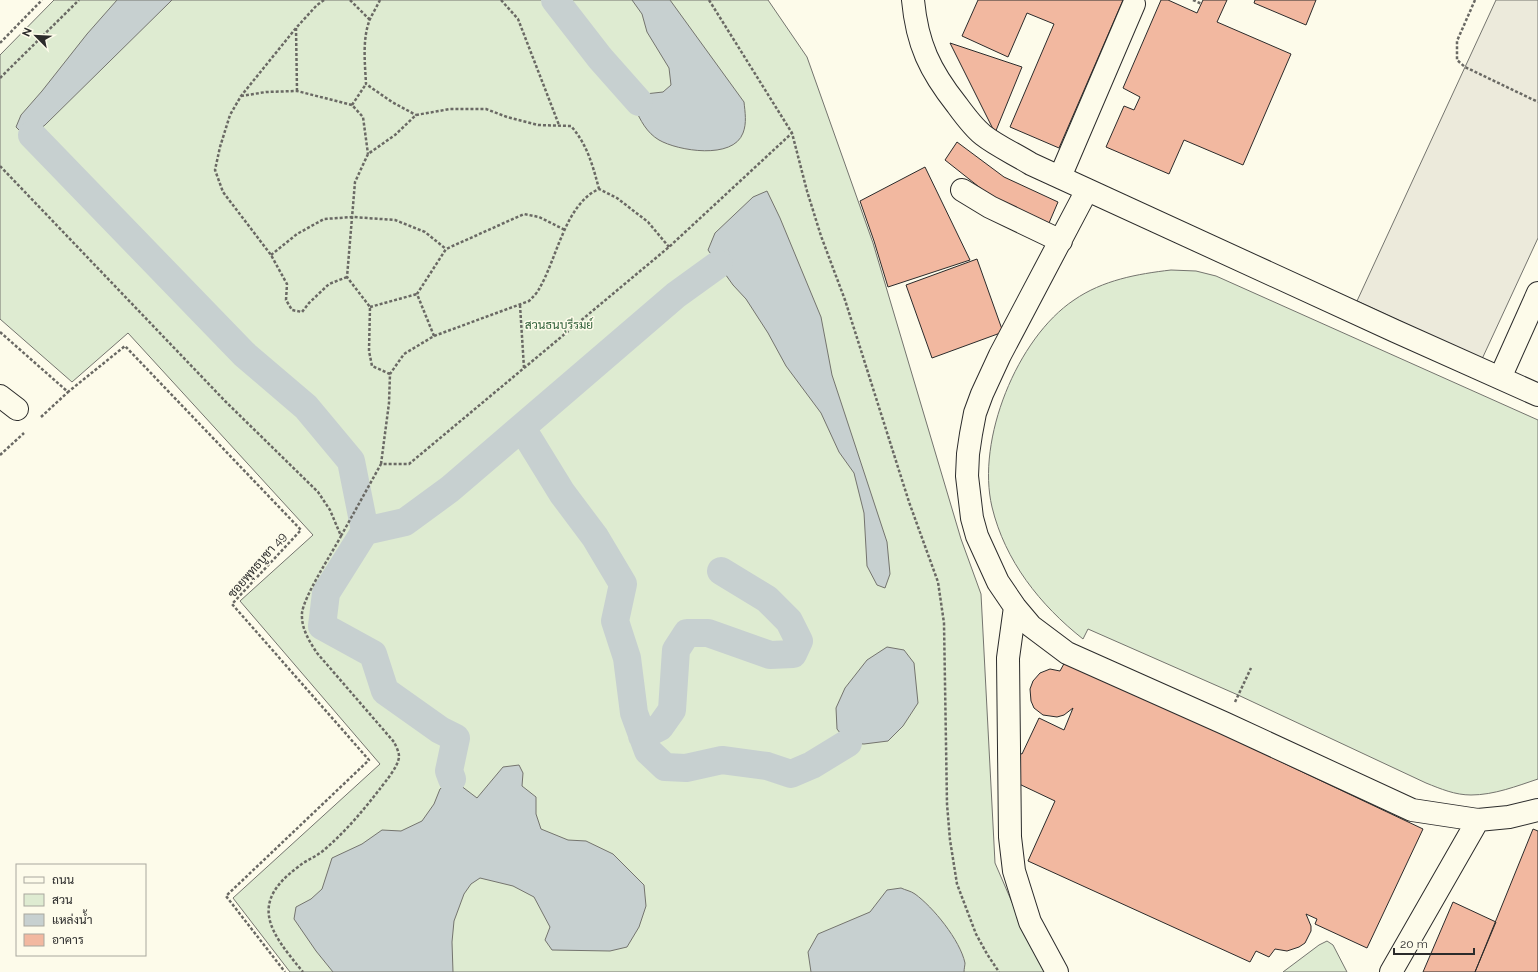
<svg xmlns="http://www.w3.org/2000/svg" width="1538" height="972" font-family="Raleway,Sarabun,sans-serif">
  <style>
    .green { fill: #deebd1; stroke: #74746e }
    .parking { fill: #eceadb; stroke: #74746e }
    .water { fill: #c7d0d0; stroke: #74746e }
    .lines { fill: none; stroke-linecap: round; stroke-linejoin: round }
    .canal { stroke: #c7d0d0; stroke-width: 28 }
    .building { fill: #f2b8a0; stroke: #2b2b2b }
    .minor-casing { stroke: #2b2b2b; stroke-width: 24 }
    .path { stroke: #6a6964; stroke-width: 2.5; stroke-dasharray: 3 2; stroke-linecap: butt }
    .minor { stroke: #fdfbea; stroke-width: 22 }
    .labels { text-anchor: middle; stroke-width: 3; stroke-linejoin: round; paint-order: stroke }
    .park-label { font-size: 12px; fill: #34623c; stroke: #fdfbea }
    .street-label { font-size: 12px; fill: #2b2b2b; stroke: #fdfbea }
  </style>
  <rect width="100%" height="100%" fill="#fdfbea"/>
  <path class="green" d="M54,0H768L807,57L873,243L961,539L981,594L995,863L1027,937L1051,972H290L233,898L380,764L240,601L313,535L128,333L72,382L0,319V55Z
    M1171,270L1196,271L1216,276L1538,420V779C1517,786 1494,795 1471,795C1455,795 1441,789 1426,783L1238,695L1088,629L1083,639C1040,605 1005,561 992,507C976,440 1017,338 1074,300C1103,280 1137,274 1171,270Z
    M1327,941L1333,945L1347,972H1283L1319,945Z"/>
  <path class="parking" d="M1496,0H1538V238L1482,359L1357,301Z"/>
  <path class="water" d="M117,0H172L45,125L32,135L25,136L16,127L21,115L42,91L87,34Z
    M632,0H670L744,102C745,112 747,123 743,133C733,160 678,151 659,140C647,133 640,120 635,108L645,94L663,92L671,85L669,68L647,32L642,14Z
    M767,191L780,218L821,317L832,375L887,542L890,574L885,588L877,585L867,566L864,513L854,473L839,452L821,413L786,366L768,333L746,299L733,285L708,250L715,233L753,197Z
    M887,647L904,650L914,663L918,703L903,726L888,741L864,744L848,743L837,729L836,708L845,688L867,660Z
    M519,765L523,773L522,786L536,797V814L541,829L568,840L586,841L613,854L644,885L646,906L639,927L627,947L610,951L552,950L545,940L550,927L534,897L513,886L480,878L471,884L464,894L454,921L452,942L453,972H333L316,951L294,919L296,907L311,899L322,889L332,858L362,844L382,830L401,831L422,821L434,804L440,789L452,779L477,798L503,767Z
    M901,888C905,890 911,891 915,894C933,907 960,940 965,963C965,965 964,969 964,972H811L808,952L818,934L870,912L887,890Z"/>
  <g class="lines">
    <path class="canal" d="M555,0L600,58L639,102
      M32,135L244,354L306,407L351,461L365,531L326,593L322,626L373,654L385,691L440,730L456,738L449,771L452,779
      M522,428L562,493L595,537L623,584L615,621L627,658L634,713L648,751L665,767L686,768L722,760L767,766L791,774L812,765L848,743
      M365,531L405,522L450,489L676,295L719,264
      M642,736L660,727L672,710L676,650L687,633H708L770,655L793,654L799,641L789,621L767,599L721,571"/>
  </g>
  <path class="building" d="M978,0H1123L1059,148L1010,127L1054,24L1027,13L1008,57L962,36Z
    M1161,0H1168L1197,13L1203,0H1227L1217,22L1291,54L1243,165L1184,140L1169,174L1106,147L1124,106L1134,110L1140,97L1123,88Z
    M1255,0H1316L1306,25L1254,3Z
    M950,43L1022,67L995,133Z
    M957,142L1004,177L1058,202L1049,223L993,198L945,160Z
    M925,167L970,260L888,287L874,241L860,201Z
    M977,259L1003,332L932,358L906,285Z
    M1066,660L1423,829L1367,948L1315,924L1317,919L1306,914L1311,926V931L1305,943L1299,947L1287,951L1275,949L1269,957L1256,951L1250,962L1028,861L1055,801L1017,783L1019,753L1022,754L1039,718L1064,730L1073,708L1064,715L1057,717L1043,715L1034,708L1031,701L1030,689L1033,681L1040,673L1050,669L1060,671Z
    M1533,829L1538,831V972H1475Z
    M1453,902L1496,922L1475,972H1423Z"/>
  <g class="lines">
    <defs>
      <path id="minor" d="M913,0C917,44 930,71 957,105C965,116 973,127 983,135C997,146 1015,154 1031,164L1395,331L1538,395
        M1060,177L1134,4
        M962,190L990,207L1061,241
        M1087,190L1000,355L982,394L975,413L971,434L968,454L967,476L972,518L977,536L998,582L1015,607L1031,626L1067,653L1224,723L1412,810L1478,820L1509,817L1538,810
        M1500,378L1538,293
        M0,396L17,409
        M1015,607L1008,658L1010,837L1014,871L1030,922L1057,972
        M1391,972L1478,820"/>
    </defs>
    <use href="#minor" class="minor-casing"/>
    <path class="path" d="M324,0L317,5L296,28L241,96L230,115L220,147L215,170L223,192L271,255L287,284L286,300L292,310L302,312L309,303L329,284L347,277
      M350,0L370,20
      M380,0C377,6 373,13 370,19C362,39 365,63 366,84L392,102L416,115
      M501,0L518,19L559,125
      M709,0L792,133L807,191L821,236L845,300L909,502L938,582L944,623L947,804L950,840L957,884L968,913L976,934L987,954L999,972
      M1193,0L1202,4
      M1475,0L1457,41V60L1465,67L1538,102
      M296,28L297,91
      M0,43L42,0
      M0,78L79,0
      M241,96L266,92L297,91L352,105L363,117L368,154
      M352,105L366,84
      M0,166L225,401L318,492L330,510L341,536C332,553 304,596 302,613C301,628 309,641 317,653L394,742C396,746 399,752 399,756C399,766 385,782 379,790C362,812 345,832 324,850C316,857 306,860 298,867C248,904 270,932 303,972
      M271,255L297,234L324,219L353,217L395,220L425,232L446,249
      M520,305L524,368
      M370,307L417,294
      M0,332L68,392L125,346L301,530L232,604L369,760L226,896L285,972
      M434,336L417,294L446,249L524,214L539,217L565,230
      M390,374L372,366L369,351L370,307L347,277L355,182L368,154L395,135L416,115L450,109H486L507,117L538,125L571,126C587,144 593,166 599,189
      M41,417L68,392
      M0,455L24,433
      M381,464L389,403L390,374L404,354L434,336L529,301C533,297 537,293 539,289C557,259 565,204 599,189L617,198L648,222L669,247
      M341,536L381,464H409L669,247L792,133
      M1235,702L1251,668"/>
    <use href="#minor" class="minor"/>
  </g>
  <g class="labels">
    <g class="park-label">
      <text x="559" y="329">สวนธนบุรีรมย์</text>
    </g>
    <g class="street-label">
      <text transform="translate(257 565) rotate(-49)" y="4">ซอยพุทธบูชา 49</text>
    </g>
  </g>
  <rect x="16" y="864" width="130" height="92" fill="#fdfbea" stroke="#a9a89e"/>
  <rect x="24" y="877" width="20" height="6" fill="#fdfbea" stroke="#a9a89e"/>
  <text x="52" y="884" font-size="12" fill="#2b2b2b">ถนน</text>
  <rect x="24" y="894" width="20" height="12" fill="#deebd1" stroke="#a9a89e"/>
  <text x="52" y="904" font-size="12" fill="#2b2b2b">สวน</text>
  <rect x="24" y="914" width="20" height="12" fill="#c7d0d0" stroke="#a9a89e"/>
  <text x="52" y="924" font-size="12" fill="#2b2b2b">แหล่งน้ำ</text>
  <rect x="24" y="934" width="20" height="12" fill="#f2b8a0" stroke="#a9a89e"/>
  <text x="52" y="944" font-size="12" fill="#2b2b2b">อาคาร</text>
  <g transform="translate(36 36) rotate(294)" stroke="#fdfbea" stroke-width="3" paint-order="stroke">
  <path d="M0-3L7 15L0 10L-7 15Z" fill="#2b2b2b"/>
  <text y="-6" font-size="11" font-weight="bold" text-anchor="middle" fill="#2b2b2b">N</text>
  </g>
  <path d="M1394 948v6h80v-6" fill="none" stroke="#2b2b2b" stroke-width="2"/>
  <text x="1400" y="948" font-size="12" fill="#2b2b2b" stroke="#fdfbea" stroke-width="3" paint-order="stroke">20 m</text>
</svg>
